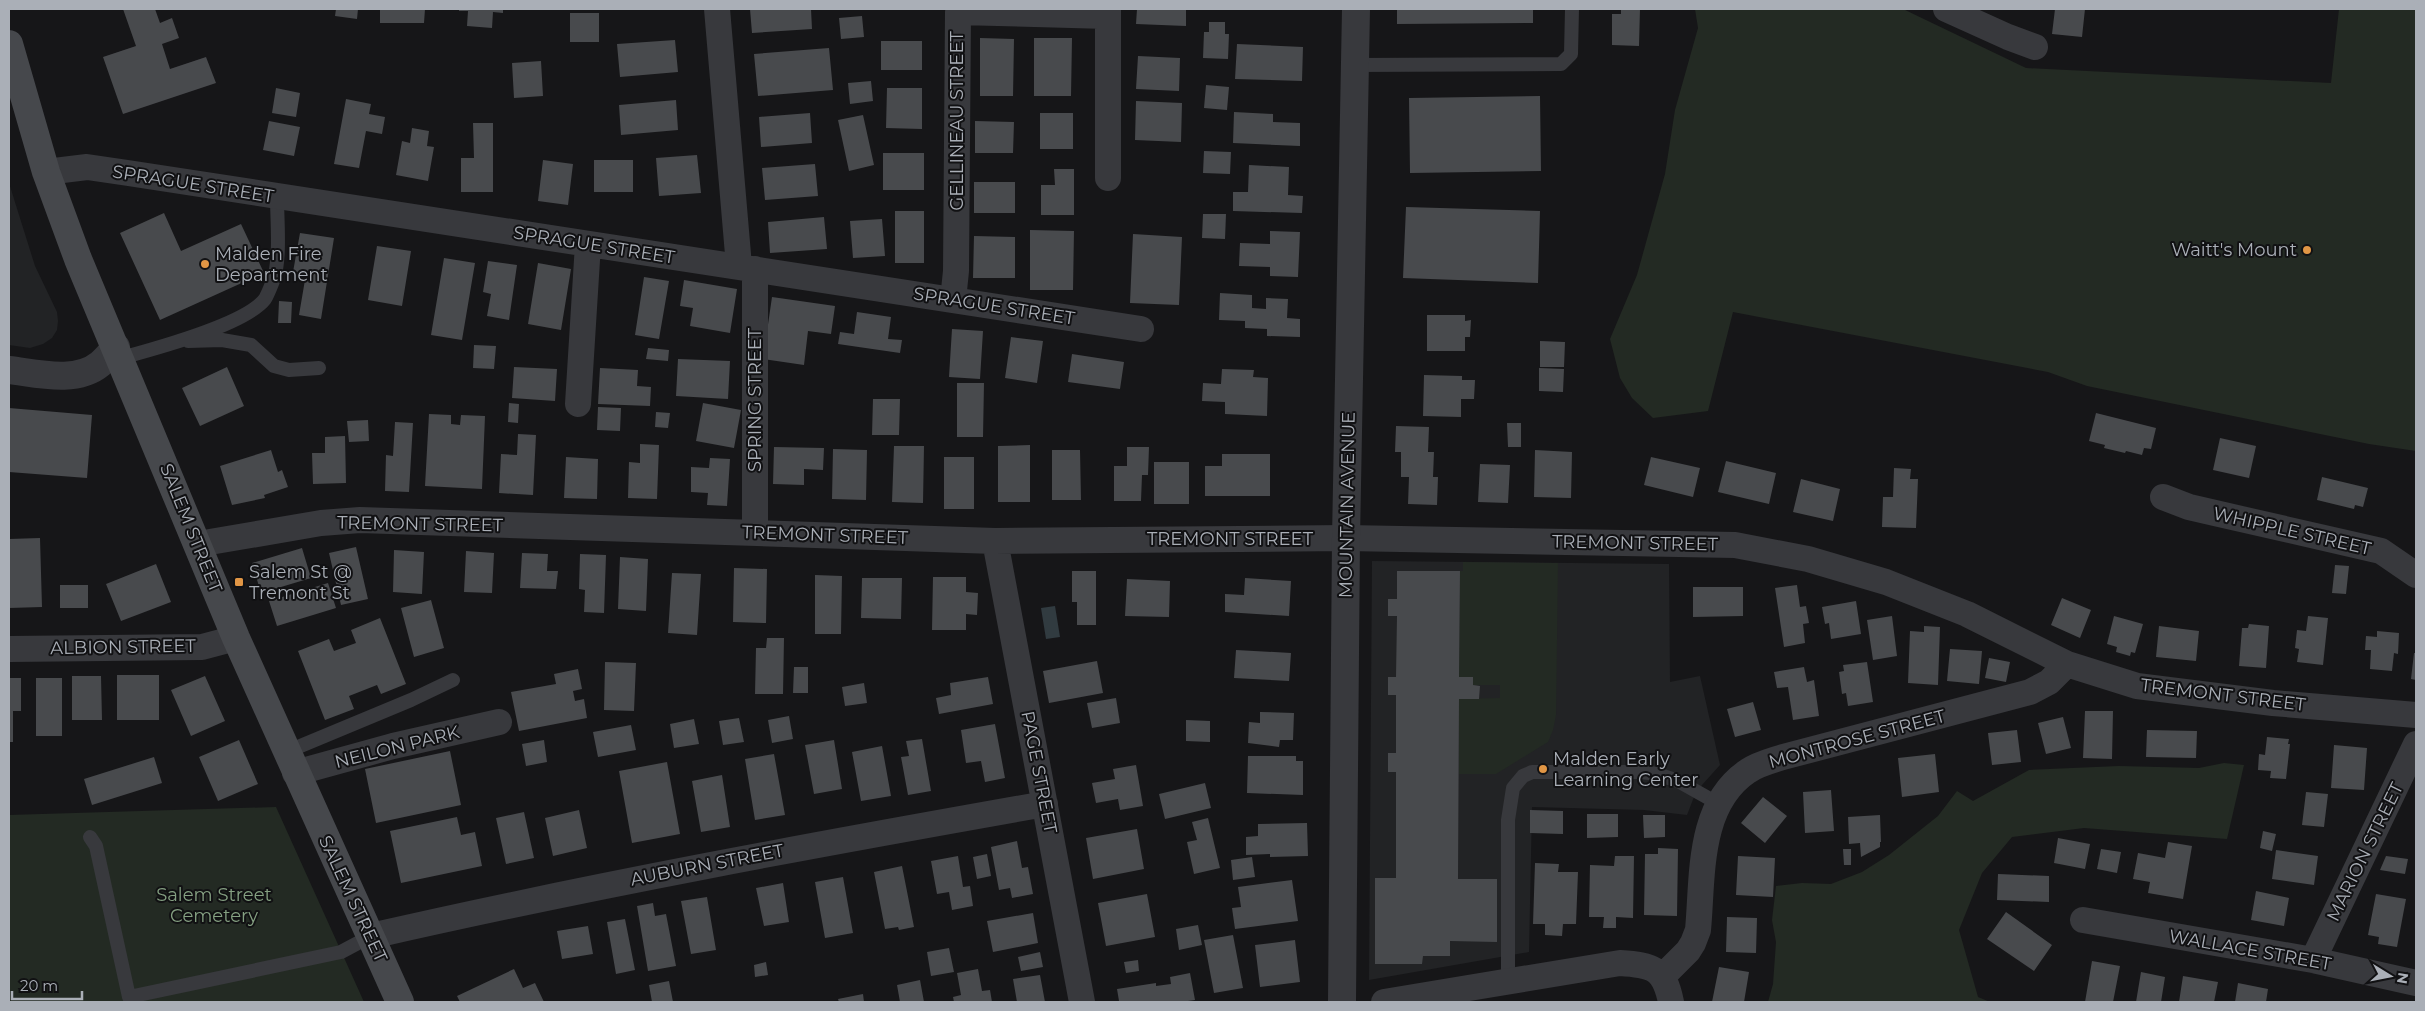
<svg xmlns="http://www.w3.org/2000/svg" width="2425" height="1011" font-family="Montserrat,sans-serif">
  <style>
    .built { fill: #222325 }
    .green { fill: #232a23 }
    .water { fill: #313b40 }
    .building { fill: #484a4d }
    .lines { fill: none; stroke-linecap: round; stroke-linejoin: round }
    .service { stroke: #38393d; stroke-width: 14 }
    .minor { stroke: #38393d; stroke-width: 26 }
    .tertiary { stroke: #38393d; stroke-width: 28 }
    .secondary { stroke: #46484c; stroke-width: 28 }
    .poi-dot { fill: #e19645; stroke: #111113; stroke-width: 2 }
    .labels { text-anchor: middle; stroke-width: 4; stroke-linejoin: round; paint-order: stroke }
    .street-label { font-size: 18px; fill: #aaafb7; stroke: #111113 }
    .poi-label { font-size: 18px; fill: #aaafb7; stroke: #111113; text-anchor: start }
    .park-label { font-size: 18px; fill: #85a082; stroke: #111113 }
  </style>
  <rect width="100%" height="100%" fill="#161618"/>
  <path class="built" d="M9,183L35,266L57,312L58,321L57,330L52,338L43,344L30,348L9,345Z
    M1372,561L1669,564L1670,682L1700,676L1720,765L1702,785L1694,797L1687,815L1644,810L1532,807L1529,952L1369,980Z"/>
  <path class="green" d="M1695,9H1903L2026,68L2331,83L2339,9H2416V451L2369,444L2087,386L2048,372L1733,312L1708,411L1653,418L1632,398L1620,378L1610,339L1637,275L1665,174L1675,110L1698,28Z
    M1463,562L1558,563L1556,715L1553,730L1548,742L1496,774H1459V699L1500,698V685H1473L1472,677H1459L1460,571H1463Z
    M2224,763L2244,765L2227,839L2084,828L2012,837L1982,873L1959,930L1978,997L1990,1002H1768L1773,984L1776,942L1772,920L1776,886L1802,883L1831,884L1862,872L1889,855L1938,816L1957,791L1973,801L2029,770L2119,766L2199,768Z
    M276,807L364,1002H9V815Z"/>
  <path class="water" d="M1055,606L1060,637L1046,639L1041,608Z"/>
  <path class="building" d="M123,9H155L160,23L172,18L179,38L162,44L170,69L206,57L216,83L123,114L103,57L136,46Z
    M336,9H358L357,19L335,16Z
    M380,9H425L424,23H380Z
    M459,9H503V13L493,12L492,28L467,26L468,11H459Z
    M750,9H811L812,29L752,33Z
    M1137,9H1186V26L1136,24Z
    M1397,9H1533V23L1397,24Z
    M1621,9H1640L1639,46L1612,45V14H1621Z
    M2055,9H2085L2082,37L2052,34Z
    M570,13H599V42H570Z
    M862,16L864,37L841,39L839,18Z
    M1209,22H1225V34H1229L1228,59L1203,58L1204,32H1209Z
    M980,38L1014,39L1013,96H980Z
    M1034,38H1072L1071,96H1034Z
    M675,40L678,72L620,77L617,44Z
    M881,41H922V70H881Z
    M1237,44L1303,47L1302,81L1235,79Z
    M829,48L833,90L758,96L754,54Z
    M1138,56L1180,58L1179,91L1136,89Z
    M541,61L543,96L514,98L512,63Z
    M871,81L873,101L850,104L848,83Z
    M1206,85L1229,87L1227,110L1204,108Z
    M276,88L300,93L296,117L272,113Z
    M887,88H922V129L886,128Z
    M1540,96L1541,171L1410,173L1409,98Z
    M346,99L371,104L369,114L385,117L382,134L366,131L359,168L334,164Z
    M676,100L678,130L621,135L619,105Z
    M1136,101L1182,103L1181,142L1135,140Z
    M1234,112L1273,114V122L1300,123V146L1233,143Z
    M810,113L812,143L761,147L759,117Z
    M1040,113H1073V149H1040Z
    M863,115L874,165L849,171L838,120Z
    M269,121L300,127L294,156L263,150Z
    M975,121L1014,122L1013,153H975Z
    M473,123H493V192H461V158H474Z
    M412,128L429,131L427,146L434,147L428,181L396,175L402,141L410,143Z
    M1204,151L1231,152L1230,174L1203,173Z
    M883,153H924V190H883Z
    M697,155L701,193L659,196L656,158Z
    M543,160L573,164L568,205L538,201Z
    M594,160H633V192H594Z
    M815,164L818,196L765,200L762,168Z
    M1249,165L1289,167L1288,195L1303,196L1302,213L1233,211V192H1248Z
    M1054,169H1074V215H1041V185H1055Z
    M974,182H1015V213H974Z
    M1406,207L1540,211L1538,283L1403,278Z
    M895,211H924V263H895Z
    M164,213L181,251L241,224L264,273L160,320L120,233Z
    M1203,214H1226L1225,239L1202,238Z
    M824,217L827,249L770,253L768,222Z
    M882,219L885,256L853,258L850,221Z
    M1030,230L1074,231L1073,290H1030Z
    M1270,231L1300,232L1298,277L1270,276V267L1239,266L1240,243L1270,244Z
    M300,233L334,238L321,319L299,315L306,274L293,272Z
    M1133,234L1182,237L1179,305L1130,303Z
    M974,236L1015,237V278H973Z
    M377,246L411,251L402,306L368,300Z
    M444,258L475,263L462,340L431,335Z
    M488,261L517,265L509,320L487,316L491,294L483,292Z
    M538,263L571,269L561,330L528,324Z
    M644,277L669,281L659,339L635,335Z
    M684,280L737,289L730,333L690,326L693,308L680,306Z
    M1220,293L1252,295V308L1266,309V298L1288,299L1287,318L1300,319V337L1267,336V329L1245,328V321L1219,320Z
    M772,297L835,306L831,334L808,331L804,365L763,359Z
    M279,301L292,302L291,323H278Z
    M857,312L891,317L888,339L902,340L900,353L838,344L840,332L854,334Z
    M1427,315H1465V321L1471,320L1470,337H1465V351H1427Z
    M952,329L983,331L980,379L949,377Z
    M1011,337L1043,341L1037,383L1005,378Z
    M1540,341L1565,342L1564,367H1540Z
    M474,345L496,346L494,369L473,368Z
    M648,348L669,350L668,361L646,359Z
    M1072,354L1124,362L1120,389L1068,382Z
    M678,359L730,361L728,399L676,396Z
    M227,367L244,406L200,426L182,388Z
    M514,367L557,369L555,401L512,398Z
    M600,368L638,370L637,386L651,387L650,406L598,404Z
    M1539,368L1564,369L1563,392L1539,391Z
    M1222,369L1254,370L1253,377L1268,378L1267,416L1225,414V402L1202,401L1203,383L1221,384Z
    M1424,375L1462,376V380H1475L1474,399H1461V417L1423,416Z
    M957,383H984L983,437H957Z
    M873,399H900L899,435H872Z
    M509,403L519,404L518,423L508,422Z
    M703,403L741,410L734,448L696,441Z
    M598,407L621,408L620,431L597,430Z
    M9,408L92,415L87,478L9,472Z
    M656,412L670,413L668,428L655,427Z
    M2096,413L2156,428L2151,449L2144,448L2142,455L2126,451L2125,453L2104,448L2105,445L2089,441Z
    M429,414L451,415V424L460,425L461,415L485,416L482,489L425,486Z
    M368,420L369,441L349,442L347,421Z
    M395,422L413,423L409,492L385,491L386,455L393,456Z
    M1507,423H1521V447H1508Z
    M1396,426L1429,427L1428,452H1434L1433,477H1438L1437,505L1408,504L1409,477H1401V452H1395Z
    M518,434L536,435L533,495L499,493L501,454L517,455Z
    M345,436L346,483L313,484L312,453H325V437Z
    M2220,438L2256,446L2249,478L2213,470Z
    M640,444L659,445L657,499L628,498L629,462L640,463Z
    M1030,445V502H998V446Z
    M894,446H924L923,503L892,502Z
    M774,447L824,448L823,470L804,469V485L773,484Z
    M1127,447H1149L1148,475H1142L1141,501H1114V466H1127Z
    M833,449L867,450L866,500L832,499Z
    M271,450L278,472L282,470L288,487L264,495L265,498L232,505L220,466Z
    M1052,450H1080L1081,500H1052Z
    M1535,450L1572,452L1571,498L1534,497Z
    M1222,454H1270V496H1205V466H1222Z
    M566,457L598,459L597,499L564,498Z
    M944,457H974V509H944Z
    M1651,457L1700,468L1693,497L1644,485Z
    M710,458L730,459L727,506L707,505L708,493L691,492V467L709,468Z
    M1726,461L1776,473L1769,504L1718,492Z
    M1154,462H1189V504H1154Z
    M1480,464L1510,465L1508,503L1478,502Z
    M1894,468L1911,469L1910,479H1918L1916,528L1882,527L1883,497H1893Z
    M2322,477L2368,488L2363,507L2355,505L2354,509L2317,500Z
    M1801,479L1840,489L1833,521L1793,512Z
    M40,538L42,607L9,608V539Z
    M356,547L368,599L341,605L329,553Z
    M302,548L311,578L261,593L252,563Z
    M394,550L424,552L422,594L393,592Z
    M466,551L494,553L492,593L464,592Z
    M522,553L548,554L547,571H558L556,589L520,588Z
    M580,554L606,555L604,613L584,612L585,590L579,589Z
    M620,557L648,559L646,611L618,609Z
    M156,564L171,602L121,621L106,584Z
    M2335,565L2349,566L2346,594L2332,593Z
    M734,568L767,569L766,623L733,622Z
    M1072,571H1096V625H1077V602H1072Z
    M1397,571H1460L1459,677H1473V685L1480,686L1479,699H1459L1458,879H1497V942L1450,941V956H1423L1422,964H1375V878H1396V772H1388V753H1396V695H1388V677H1396L1397,616H1388V599H1397Z
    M672,573L701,574L697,635L668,633Z
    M815,575L842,576L841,634H815Z
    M933,577H966V592L978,593L977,615L966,614V630H932Z
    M862,578H902L901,619L861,618Z
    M1245,578L1291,581L1289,616L1225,612V594L1244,595Z
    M1127,579L1170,581L1169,617L1125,616Z
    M328,583L336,608L277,626L269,601Z
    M60,585H88V608H60Z
    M1797,585L1800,607L1806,606L1809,623L1803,624L1805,643L1784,647L1775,588Z
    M1693,587H1743V616L1693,617Z
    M2062,598L2091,610L2080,638L2051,625Z
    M431,600L444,648L414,657L401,608Z
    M1856,601L1861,634L1831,639L1829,623L1825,624L1822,607Z
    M1892,616L1897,656L1873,660L1867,620Z
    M2114,616L2143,624L2135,653L2131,652L2130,656L2116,652L2117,647L2107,644Z
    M2308,616L2328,618L2323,665L2297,662L2299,649L2295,648L2297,630L2306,631Z
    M380,618L406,684L381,694L377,685L349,696L354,709L325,720L298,651L329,639L334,651L356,643L351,630Z
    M2249,624L2269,626L2266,668L2239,666L2242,628H2248Z
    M1924,626L1940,627L1938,685L1908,683L1910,631L1924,632Z
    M2159,626L2199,631L2196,661L2156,657Z
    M2377,631L2399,633L2398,654L2394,653L2392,671L2370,669L2371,650H2365L2366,636L2377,637Z
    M767,638H784L783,694H755L756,648H766Z
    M1950,649L1982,651L1979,684L1947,681Z
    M1236,650L1291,653L1289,681L1234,678Z
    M2414,653H2416V680L2411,679Z
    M1989,658L2010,662L2006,682L1985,678Z
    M1097,661L1103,693L1049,703L1043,671Z
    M605,662L636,663L634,711L604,710Z
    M1867,662L1873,702L1848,706L1846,693L1842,694L1839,672L1844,671L1843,665Z
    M794,667H808V693H793Z
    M1804,667L1807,682L1814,680L1819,716L1793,720L1788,687L1777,688L1774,672Z
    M578,669L582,689L573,691L575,701L584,699L587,718L519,731L511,692L556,684L554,674Z
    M117,675H159V720H117Z
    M72,676H101L102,720H72Z
    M205,676L225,721L191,736L171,690Z
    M988,677L993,704L939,714L936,698L951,695L950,683Z
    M9,678H21V711H13V742H9Z
    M36,678H62V736H36Z
    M864,683L867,703L845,706L842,687Z
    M1116,698L1120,723L1092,728L1087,703Z
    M1753,702L1761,730L1735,737L1727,709Z
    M2085,711H2113L2112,759L2083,758Z
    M1260,712L1294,713L1293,740H1280L1279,747L1248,743L1249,722L1260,723Z
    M789,716L793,739L772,743L768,720Z
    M2063,717L2071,748L2046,754L2038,723Z
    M739,718L744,742L723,745L719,721Z
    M694,719L699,744L674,748L670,724Z
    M1186,720L1210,721V742L1186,741Z
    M995,724L1005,778L985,782L981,761L966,763L961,730Z
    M631,725L636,750L598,757L593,732Z
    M2017,730L2021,762L1992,765L1988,733Z
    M2147,730L2197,731L2196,758L2146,757Z
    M2267,737L2289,739L2288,744H2290L2286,779L2270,778L2271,771L2258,770L2259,754L2265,755Z
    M922,739L931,791L908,795L901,757L909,756L906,741Z
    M239,740L258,784L218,801L199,757Z
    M544,740L547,762L526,766L522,744Z
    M834,740L842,789L814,794L805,745Z
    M2334,745L2367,748L2364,790L2331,788Z
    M882,746L891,796L861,801L852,752Z
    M450,751L461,805L376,823L365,769Z
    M774,754L785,815L755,820L745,759Z
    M1935,754L1939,792L1902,797L1898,758Z
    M1248,756H1296V761H1303V795L1247,793Z
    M154,757L162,783L92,805L84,779Z
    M667,762L680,834L632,843L619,771Z
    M1136,765L1143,806L1120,810L1118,799L1096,803L1092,783L1115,779L1113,769Z
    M722,775L730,827L701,832L692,781Z
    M1205,783L1211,808L1165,819L1159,794Z
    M1831,790L1834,831L1805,833L1803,792Z
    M2306,792L2328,794L2324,827L2302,825Z
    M1763,797L1787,816L1765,843L1741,823Z
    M579,810L587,848L553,856L545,818Z
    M1530,810L1563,811V834L1530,833Z
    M524,812L534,858L506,864L496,818Z
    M1587,814H1618V837L1587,838Z
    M1643,815H1665V837L1644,838Z
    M1880,815L1881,842H1880V847L1861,857L1860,843L1849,844L1848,817Z
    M457,817L461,835L475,832L482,866L401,883L390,831Z
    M1208,818L1220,868L1194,874L1187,842L1197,840L1192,822Z
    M1307,823L1308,856L1270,857V854L1246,855V837L1258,836V824Z
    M1137,829L1144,869L1093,879L1086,838Z
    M2263,831L2276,834L2272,851L2260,848Z
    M2058,838L2090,844L2085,869L2054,863Z
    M1017,841L1022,868L1028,867L1033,894L1012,898L1010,888L999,890L991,847Z
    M2168,842L2192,846L2183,899L2148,893L2150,882L2133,879L2138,853L2165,858Z
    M1658,848L1678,849L1677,916L1644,915L1645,854H1658Z
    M1843,849H1851V865H1844Z
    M2101,849L2121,852L2117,873L2097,869Z
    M2276,850L2318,856L2314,885L2272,879Z
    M987,854L991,876L977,879L973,857Z
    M958,856L963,887L970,886L973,906L952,910L949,892L937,894L931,861Z
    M1615,856H1634L1633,918L1616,917V928H1603L1604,917H1589L1590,865L1614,866Z
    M1738,856L1775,858L1773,897L1736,895Z
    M2386,856L2408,859L2405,874L2380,870Z
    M1252,857L1255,877L1233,880L1231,860Z
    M1535,863L1559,864L1558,872H1578L1576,924H1563L1562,936L1545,935V924H1533Z
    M902,866L914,927L899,930L898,927L885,929L874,872Z
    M1998,874L2049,876V902L1997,900Z
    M843,877L853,933L825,938L815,882Z
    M1292,880L1298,921L1235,929L1232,908L1241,907L1238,887Z
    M783,883L789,922L764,926L756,888Z
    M2256,891L2289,898L2284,926L2251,920Z
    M1147,894L1155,937L1106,946L1098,903Z
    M2376,894L2406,899L2397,947L2378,944L2379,937L2368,935Z
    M707,897L716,950L691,954L681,901Z
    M653,903L655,916L666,914L676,966L648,971L637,906Z
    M2006,912L2052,945L2034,971L1987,939Z
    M1033,913L1038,943L993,952L987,921Z
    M1727,917L1757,918L1756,953L1726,952Z
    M625,919L635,970L616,974L607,922Z
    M1198,925L1202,945L1179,950L1176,929Z
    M588,926L593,954L562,959L557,931Z
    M1233,935L1243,988L1214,993L1204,940Z
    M1295,940L1300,982L1260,987L1255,945Z
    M949,948L954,972L931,976L927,952Z
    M1040,952L1043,967L1021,971L1018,957Z
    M1138,960L1139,971L1126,973L1124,962Z
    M2092,961L2120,966L2113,1002H2085Z
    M766,962L768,975L755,977L754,965Z
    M1719,967L1749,972L1744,1002H1712Z
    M514,969L523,988L535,983L544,1002H460L457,996Z
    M978,969L982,991L990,990L992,1002H954L953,997L961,995L957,973Z
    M2141,972L2165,977L2161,1002H2136Z
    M1190,973L1195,1000L1181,1002L1119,1001L1117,989L1156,983V986L1171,984L1170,977Z
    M1040,975L1045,1002H1017L1013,979Z
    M2183,976L2218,982L2214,1002H2179Z
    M920,980L924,1002H900L897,985Z
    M669,981L673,1002H652L649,985Z
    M2238,983L2268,989L2266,1002H2235Z
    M863,994L864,1002H839L838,999Z"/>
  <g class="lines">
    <path class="service" d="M1355,65L1561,64L1571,54L1572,9
      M188,341L222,340L251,345L274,366L289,370L319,368
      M121,358C154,349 245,325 265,299C268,294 271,286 273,281C281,260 277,220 277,197
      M286,752L411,700L453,680
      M90,837L96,846L129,997L341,952L371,936
      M1508,981V820L1513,788L1523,776L1532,772H1642L1657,774L1678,781L1719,804"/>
    <path class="minor" d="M717,9L739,266
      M1946,9L2008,37L2035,47
      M46,172L87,167L128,173L1141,329
      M1108,178V9
      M755,269V532
      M953,300L956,271L958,12L1108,16
      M578,404L588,244
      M2163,497L2189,507L2215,513L2381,551L2416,575
      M995,541L1082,1002
      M198,544L321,523L360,520L995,541L1346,538L1735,545L1808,559L1886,582L1967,614L2067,664L2137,686L2273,703L2416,715
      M9,649L202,647L236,638
      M295,773L393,746L499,722
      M2083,920L2313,960L2416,983
      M371,936C594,885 819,844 1045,804
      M2313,960L2416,744
      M1663,976L1688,951L1693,943L1698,930C1703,877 1697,805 1748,771C1758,764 1771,761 1783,757L2030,692L2049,682L2067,664
      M1384,1002L1620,963C1653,965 1664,968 1671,1002"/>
    <path class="tertiary" d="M9,370C36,373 76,384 100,364C106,359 111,353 116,347
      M1342,1002L1346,538L1356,9"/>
    <path class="secondary" d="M9,44L46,172L78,259L236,638L400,1002"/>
  </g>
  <g class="poi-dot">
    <circle cx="2307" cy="250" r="5"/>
    <circle cx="205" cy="264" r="5"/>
    <rect x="234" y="577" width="10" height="10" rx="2.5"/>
    <circle cx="1543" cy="769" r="5"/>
  </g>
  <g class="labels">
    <g class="street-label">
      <text transform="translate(957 121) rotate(-90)" y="6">GELLINEAU STREET</text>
      <text transform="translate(193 184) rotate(9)" y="6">SPRAGUE STREET</text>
      <text transform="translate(594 245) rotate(9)" y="6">SPRAGUE STREET</text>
      <text transform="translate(994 306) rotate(9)" y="6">SPRAGUE STREET</text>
      <text transform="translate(755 400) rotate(-90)" y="6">SPRING STREET</text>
      <text transform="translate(1347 505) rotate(-89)" y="6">MOUNTAIN AVENUE</text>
      <text transform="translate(420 524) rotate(1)" y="6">TREMONT STREET</text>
      <text transform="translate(191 528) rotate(68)" y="6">SALEM STREET</text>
      <text transform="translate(2292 531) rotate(13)" y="6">WHIPPLE STREET</text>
      <text transform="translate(825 535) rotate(2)" y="6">TREMONT STREET</text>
      <text x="1230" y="545">TREMONT STREET</text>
      <text transform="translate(1635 543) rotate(1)" y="6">TREMONT STREET</text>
      <text transform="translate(123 647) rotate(-1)" y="6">ALBION STREET</text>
      <text transform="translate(2223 695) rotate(7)" y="6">TREMONT STREET</text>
      <text transform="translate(1857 739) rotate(-15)" y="6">MONTROSE STREET</text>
      <text transform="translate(397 747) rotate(-14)" y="6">NEILON PARK</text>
      <text transform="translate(1039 772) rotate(79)" y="6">PAGE STREET</text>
      <text transform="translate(2365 852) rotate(-64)" y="6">MARION STREET</text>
      <text transform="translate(707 865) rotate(-11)" y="6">AUBURN STREET</text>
      <text transform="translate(353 899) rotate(65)" y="6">SALEM STREET</text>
      <text transform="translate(2250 950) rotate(10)" y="6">WALLACE STREET</text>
    </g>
    <g class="poi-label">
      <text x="2297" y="256" text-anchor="end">Waitt's Mount</text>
      <text x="215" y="260">Malden Fire<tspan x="215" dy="21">Department</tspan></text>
      <text x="249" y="578">Salem St @<tspan x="249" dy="21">Tremont St</tspan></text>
      <text x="1553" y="765">Malden Early<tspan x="1553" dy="21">Learning Center</tspan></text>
    </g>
    <g class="park-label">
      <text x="214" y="901">Salem Street<tspan x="214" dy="21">Cemetery</tspan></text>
    </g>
  </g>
  <rect width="2425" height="1011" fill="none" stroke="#aaafb7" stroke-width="20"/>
  <g transform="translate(2390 976) rotate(100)" stroke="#111113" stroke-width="4" paint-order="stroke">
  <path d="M0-4L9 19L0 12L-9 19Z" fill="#aaafb7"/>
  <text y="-8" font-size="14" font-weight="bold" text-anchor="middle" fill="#aaafb7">N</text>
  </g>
  <path d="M12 991v8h70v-8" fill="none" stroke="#aaafb7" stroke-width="2.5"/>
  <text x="20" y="991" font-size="15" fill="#aaafb7" stroke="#111113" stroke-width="4" paint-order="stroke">20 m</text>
</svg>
